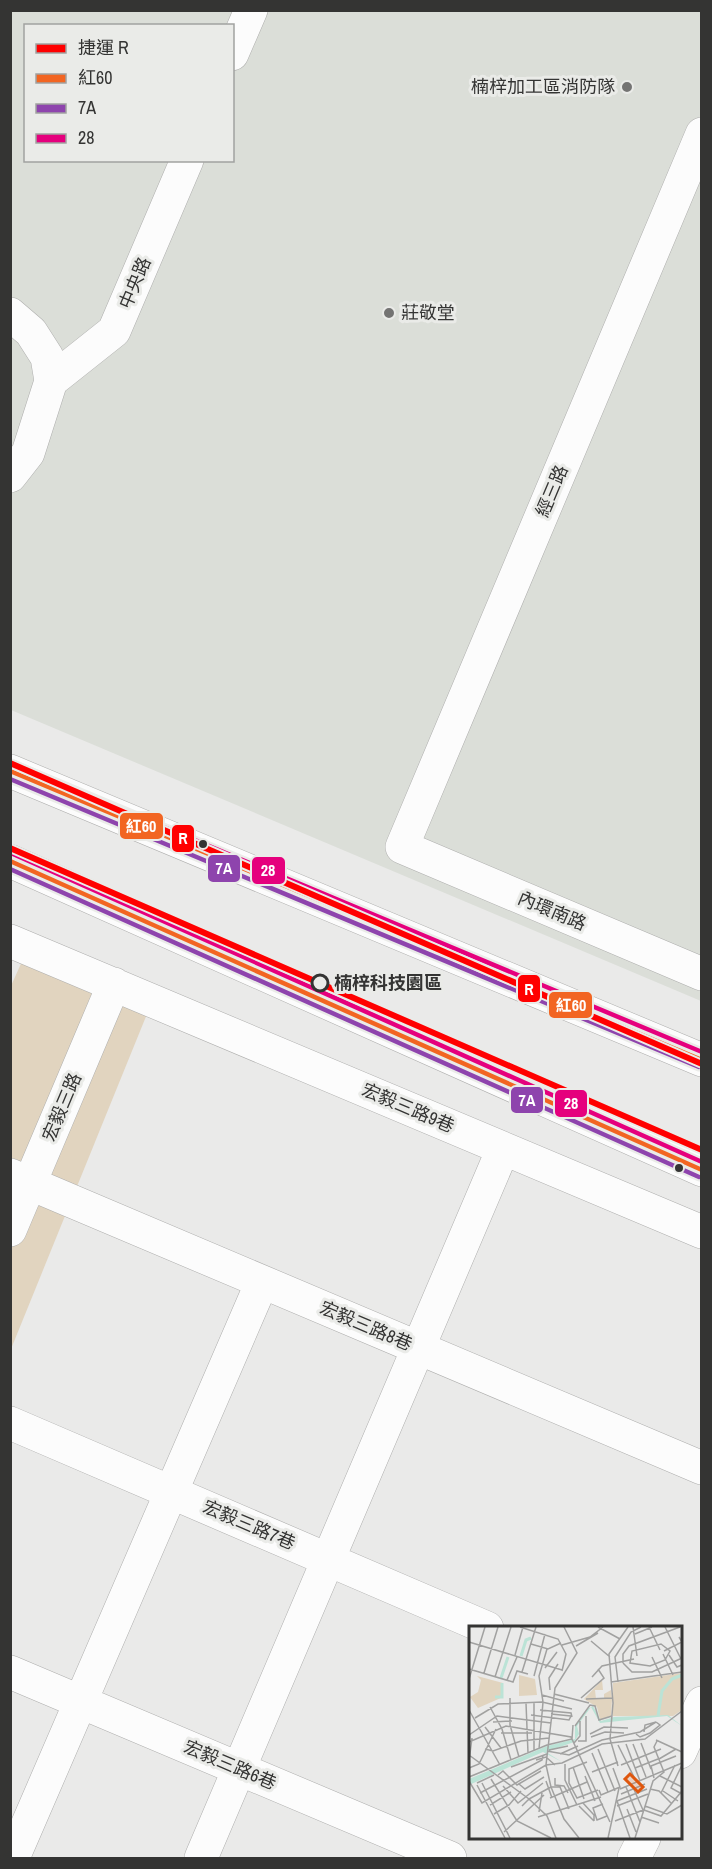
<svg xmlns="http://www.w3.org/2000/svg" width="712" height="1869" font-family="'Archivo Narrow','Noto Sans TC',sans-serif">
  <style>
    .built { fill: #dbded8; fill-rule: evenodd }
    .green { fill: #e1d4bf }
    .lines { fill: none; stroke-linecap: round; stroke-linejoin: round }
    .minor-casing { stroke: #aeaead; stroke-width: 34 }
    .tertiary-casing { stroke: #aeaead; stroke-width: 34 }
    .minor { stroke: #fcfcfc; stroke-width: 33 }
    .tertiary { stroke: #fcfcfc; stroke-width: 33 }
    .bus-1-casing { stroke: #eaebe8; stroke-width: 9 }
    .bus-2-casing { stroke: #eaebe8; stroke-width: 9 }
    .bus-3-casing { stroke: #eaebe8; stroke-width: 9 }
    .bus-1 { stroke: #f26522; stroke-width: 4.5 }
    .bus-2 { stroke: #8e44ad; stroke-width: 4.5 }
    .bus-3 { stroke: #e5007d; stroke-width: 4.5 }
    .metro-1-casing { stroke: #eaebe8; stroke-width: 10 }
    .metro-1 { stroke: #f00; stroke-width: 6 }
    .poi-dot { fill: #747473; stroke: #eaebe8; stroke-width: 2 }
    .bus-dot { fill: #343433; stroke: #eaebe8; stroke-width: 2 }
    .stop-dot { fill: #eaebe8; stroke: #343433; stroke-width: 3 }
    .labels { text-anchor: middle; stroke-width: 6; stroke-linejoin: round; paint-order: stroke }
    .poi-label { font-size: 18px; fill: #343433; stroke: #eaebe8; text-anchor: end }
    .street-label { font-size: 18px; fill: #343433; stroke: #eaebe8 }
    .stop-label { font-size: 18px; font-weight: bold; fill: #343433; stroke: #eaebe8; text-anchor: start }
    .inset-river { fill: none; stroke: #bbe3d6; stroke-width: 3 }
    .inset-road { fill: none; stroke: #a1a1a0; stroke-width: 1.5 }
    .view { fill: #df570e; fill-opacity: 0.15; stroke: #df570e; stroke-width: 3 }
    .inset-edge { fill: none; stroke: #343433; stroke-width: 3 }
    .line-badge { stroke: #eaebe8; stroke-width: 2 }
    .badge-label { font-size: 16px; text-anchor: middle; font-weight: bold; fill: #fff }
  </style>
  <rect width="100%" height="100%" fill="#eaeae9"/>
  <path class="built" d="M10,11H701V1001L11,710ZM26,26H232V160H26Z"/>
  <path class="green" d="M24,957L147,1014L11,1349L10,988Z"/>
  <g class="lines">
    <defs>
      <path id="minor" d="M702,134L402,847L702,974
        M10,941L702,1232
        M10,1175L702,1468
        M10,1230L114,984
        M10,1423L487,1628
        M10,1672L450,1858
        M680,1752L702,1703
        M13,1858L262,1282
        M201,1858L503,1149
        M634,1858L644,1838"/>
      <path id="tertiary" d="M232,54L251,10
        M10,314L31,332L47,357L51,381L28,453L10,476
        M51,381L114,331L187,160
        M10,771L702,1060
        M10,861L702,1170"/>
    </defs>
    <use href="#minor" class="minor-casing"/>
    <use href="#tertiary" class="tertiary-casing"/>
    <use href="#minor" class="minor"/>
    <use href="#tertiary" class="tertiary"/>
    <defs>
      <path id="bus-1" d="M10,771L702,1060
        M10,861L702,1170"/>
      <path id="bus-2" d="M10,779L699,1067
        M10,869L699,1177"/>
      <path id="bus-3" d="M13,764L702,1052
        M13,854L702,1162"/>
    </defs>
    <use href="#bus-1" class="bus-1-casing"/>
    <use href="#bus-2" class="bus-2-casing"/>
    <use href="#bus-3" class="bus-3-casing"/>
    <use href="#bus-1" class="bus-1"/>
    <use href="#bus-2" class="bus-2"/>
    <use href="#bus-3" class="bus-3"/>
    <defs>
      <path id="metro-1" d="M10,763L702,1064
        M10,848L702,1150"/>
    </defs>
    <use href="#metro-1" class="metro-1-casing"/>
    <use href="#metro-1" class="metro-1"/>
  </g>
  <g class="poi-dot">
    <circle cx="627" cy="87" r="6"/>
    <circle cx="389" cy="313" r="6"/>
  </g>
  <g class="bus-dot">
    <circle cx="203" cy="844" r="5"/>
    <circle cx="679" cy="1168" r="5"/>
  </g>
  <circle class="stop-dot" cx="320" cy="983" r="8"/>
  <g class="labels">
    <g class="poi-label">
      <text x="615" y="93">楠梓加工區消防隊</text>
      <text x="401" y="319" text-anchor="start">莊敬堂</text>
    </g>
    <g class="street-label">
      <text transform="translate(135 283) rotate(-67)" y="6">中央路</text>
      <text transform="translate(552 491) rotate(-67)" y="6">經三路</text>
      <text transform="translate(552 911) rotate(23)" y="6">內環南路</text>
      <text transform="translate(62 1107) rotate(-67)" y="6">宏毅三路</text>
      <text transform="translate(408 1108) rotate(23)" y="6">宏毅三路9巷</text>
      <text transform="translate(366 1326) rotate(23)" y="6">宏毅三路8巷</text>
      <text transform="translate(249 1525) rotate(23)" y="6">宏毅三路7巷</text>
      <text transform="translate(230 1765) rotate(23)" y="6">宏毅三路6巷</text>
    </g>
    <g class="stop-label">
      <text x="334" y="989">楠梓科技園區</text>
    </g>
  </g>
  <g transform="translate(469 1626)">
    <rect width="213" height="213" fill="#eaeae9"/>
    <path d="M213,47V84L204,90H144V57ZM50,49L66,53L68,69L50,70ZM8,50L34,57V71L9,82L1,71L9,66L12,54ZM133,54L134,64H126L127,73H135V68L142,64L143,73L142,90L131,94L128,81L115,73Z" fill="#e1d4bf"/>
    <path d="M124,80L132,95L145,91L199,89L213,100L198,90L131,97L122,81L108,100L110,108L105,116L77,126L93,136L74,126L0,159V153L78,120L106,113V100L118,83Z" fill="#bbe3d6"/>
    <path class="inset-river" d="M52,30L57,14L62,12M32,52L39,31M26,71H33V57M189,90L193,65L203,53L213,49"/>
    <path class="inset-road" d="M51,1L89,13L97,28L93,45M95,1L108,27L86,62L77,139L82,161H91L100,183M129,1L151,13M164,1L168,30M180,1L191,24M196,1L212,33M166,8L183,1M122,15L141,31M0,16L93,44M62,18L79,23L92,17M192,18L201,25L196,34L181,40L161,37L163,25ZM93,19L121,11L134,1M107,20L129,7M195,25L213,16L210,11M194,28L204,49M46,29L54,1M200,29L208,41L213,39M183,31L193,52M154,37V28L160,20L211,1M154,37L163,46H183L213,32M76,42L88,26M0,43L44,56L48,45L59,48M53,46L67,1M15,47L29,1M65,50L76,8M26,51L42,1M123,51L133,40L165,33M0,53L16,1M38,54L48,31M142,56L213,46M149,56L146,31L162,6L172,1M81,64L80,52L89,38M85,68L120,77M73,69L95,75M41,72V99L50,131M112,72L135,52L129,43M117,73L144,72M57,77L59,127M21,81L33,103L42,134M0,84L31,139M71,84L102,87L103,91M82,88L102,90M62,89L100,94L102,90M6,92L29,78L73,76L103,83M24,96L43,95M106,100L121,79L126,80L130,94L143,90M16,101L32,122M175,106L176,99L187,96M32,107H63M121,108L135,101L159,102M167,108L171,111L181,107L191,99L187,96M0,109L28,90L82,97M122,111L136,106L155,107M187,114L213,126M109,115H117V90M0,116L37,100L102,111L141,196M105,117L111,110V95M172,117L182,143M157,118L171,155M164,118L177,151M149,119L167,155M16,123L24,125L52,115L80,112M70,123L74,76L70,50L78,23M129,123L146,165M80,124L99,120M65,125V76M78,125L100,129L133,114L171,106L187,96M123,127L139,166M91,128L109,120M0,129L60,173M190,133L207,123M67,134L77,131L86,139M0,135L3,112M118,136L100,143V157L108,172L129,164M96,138V154L108,179M152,139L192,123M213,139L202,162L213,168M149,140L141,113L144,77L140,28L159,1M42,141L78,128M104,141L115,173M0,142L10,138L27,103M166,142L189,133M123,146L149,136M29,149L34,145L48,159L72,145M116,150L126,175M191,150L213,161M0,151L78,119L103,113L104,99M86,152V159L95,160L99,167M185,152L182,140L207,130M22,153L48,195L82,212M0,155L13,177L77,139L93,137L133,118L176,113L213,85M77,155L83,172M8,157L25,149M13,157L41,212M50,158L56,163L75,151M8,159L36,212M34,160L49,177L74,157M82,161L95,193L110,212M157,161L171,196M151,163L213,137M181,163L190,165L203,178M130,164L132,169L151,161L144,142M194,165L209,175M11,167L73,134L74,130M192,167L206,139M152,168L176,158M81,172L118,156M60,173L82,161M114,177L125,189V195M134,178L124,182L128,194L138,190M21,179L42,166M53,180L60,173L78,190L87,212M110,180L125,195M148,180L179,168M176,180L198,188L213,179M158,183L167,206M175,184L192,190L213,165M70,186L73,167M25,188L40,179L52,165M69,191L132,171M172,191L190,197M146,195L174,184L163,159M35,206L75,169M139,212L150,162M161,212L148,175L178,163M166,212L184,155L195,146L185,121L188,115"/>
    <path class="view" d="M161,148L174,161L169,166L156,153Z"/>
    <rect width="213" height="213" class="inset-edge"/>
  </g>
  <g class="line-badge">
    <rect x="119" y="812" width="45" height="28" rx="6" fill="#f26522"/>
    <rect x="171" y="824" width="24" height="29" rx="6" fill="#f00"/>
    <rect x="207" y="854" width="34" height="29" rx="6" fill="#8e44ad"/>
    <rect x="251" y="856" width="35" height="29" rx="6" fill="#e5007d"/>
    <rect x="517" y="974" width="24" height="29" rx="6" fill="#f00"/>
    <rect x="548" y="991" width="45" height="28" rx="6" fill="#f26522"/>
    <rect x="510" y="1086" width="34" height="28" rx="6" fill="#8e44ad"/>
    <rect x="554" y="1089" width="34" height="29" rx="6" fill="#e5007d"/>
  </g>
  <g class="badge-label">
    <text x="141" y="832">紅60</text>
    <text x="183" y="844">R</text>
    <text x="224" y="874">7A</text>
    <text x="268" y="876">28</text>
    <text x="529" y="995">R</text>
    <text x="571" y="1011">紅60</text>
    <text x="527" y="1106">7A</text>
    <text x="571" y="1109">28</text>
  </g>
  <rect width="712" height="1869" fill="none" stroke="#343433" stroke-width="24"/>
  <rect x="24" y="24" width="210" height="138" fill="#eaebe8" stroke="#a1a2a0" stroke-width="1.5"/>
  <rect x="36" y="44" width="30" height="9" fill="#ff0000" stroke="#a1a2a0" stroke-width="1.5"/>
  <text x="78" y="54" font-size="18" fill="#343433">捷運 R</text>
  <rect x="36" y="74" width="30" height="9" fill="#f26522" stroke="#a1a2a0" stroke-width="1.5"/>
  <text x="78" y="84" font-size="18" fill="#343433">紅60</text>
  <rect x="36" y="104" width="30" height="9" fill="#8e44ad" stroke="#a1a2a0" stroke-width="1.5"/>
  <text x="78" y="114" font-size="18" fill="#343433">7A</text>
  <rect x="36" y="134" width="30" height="9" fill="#e5007d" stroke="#a1a2a0" stroke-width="1.5"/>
  <text x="78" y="144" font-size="18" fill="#343433">28</text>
</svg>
